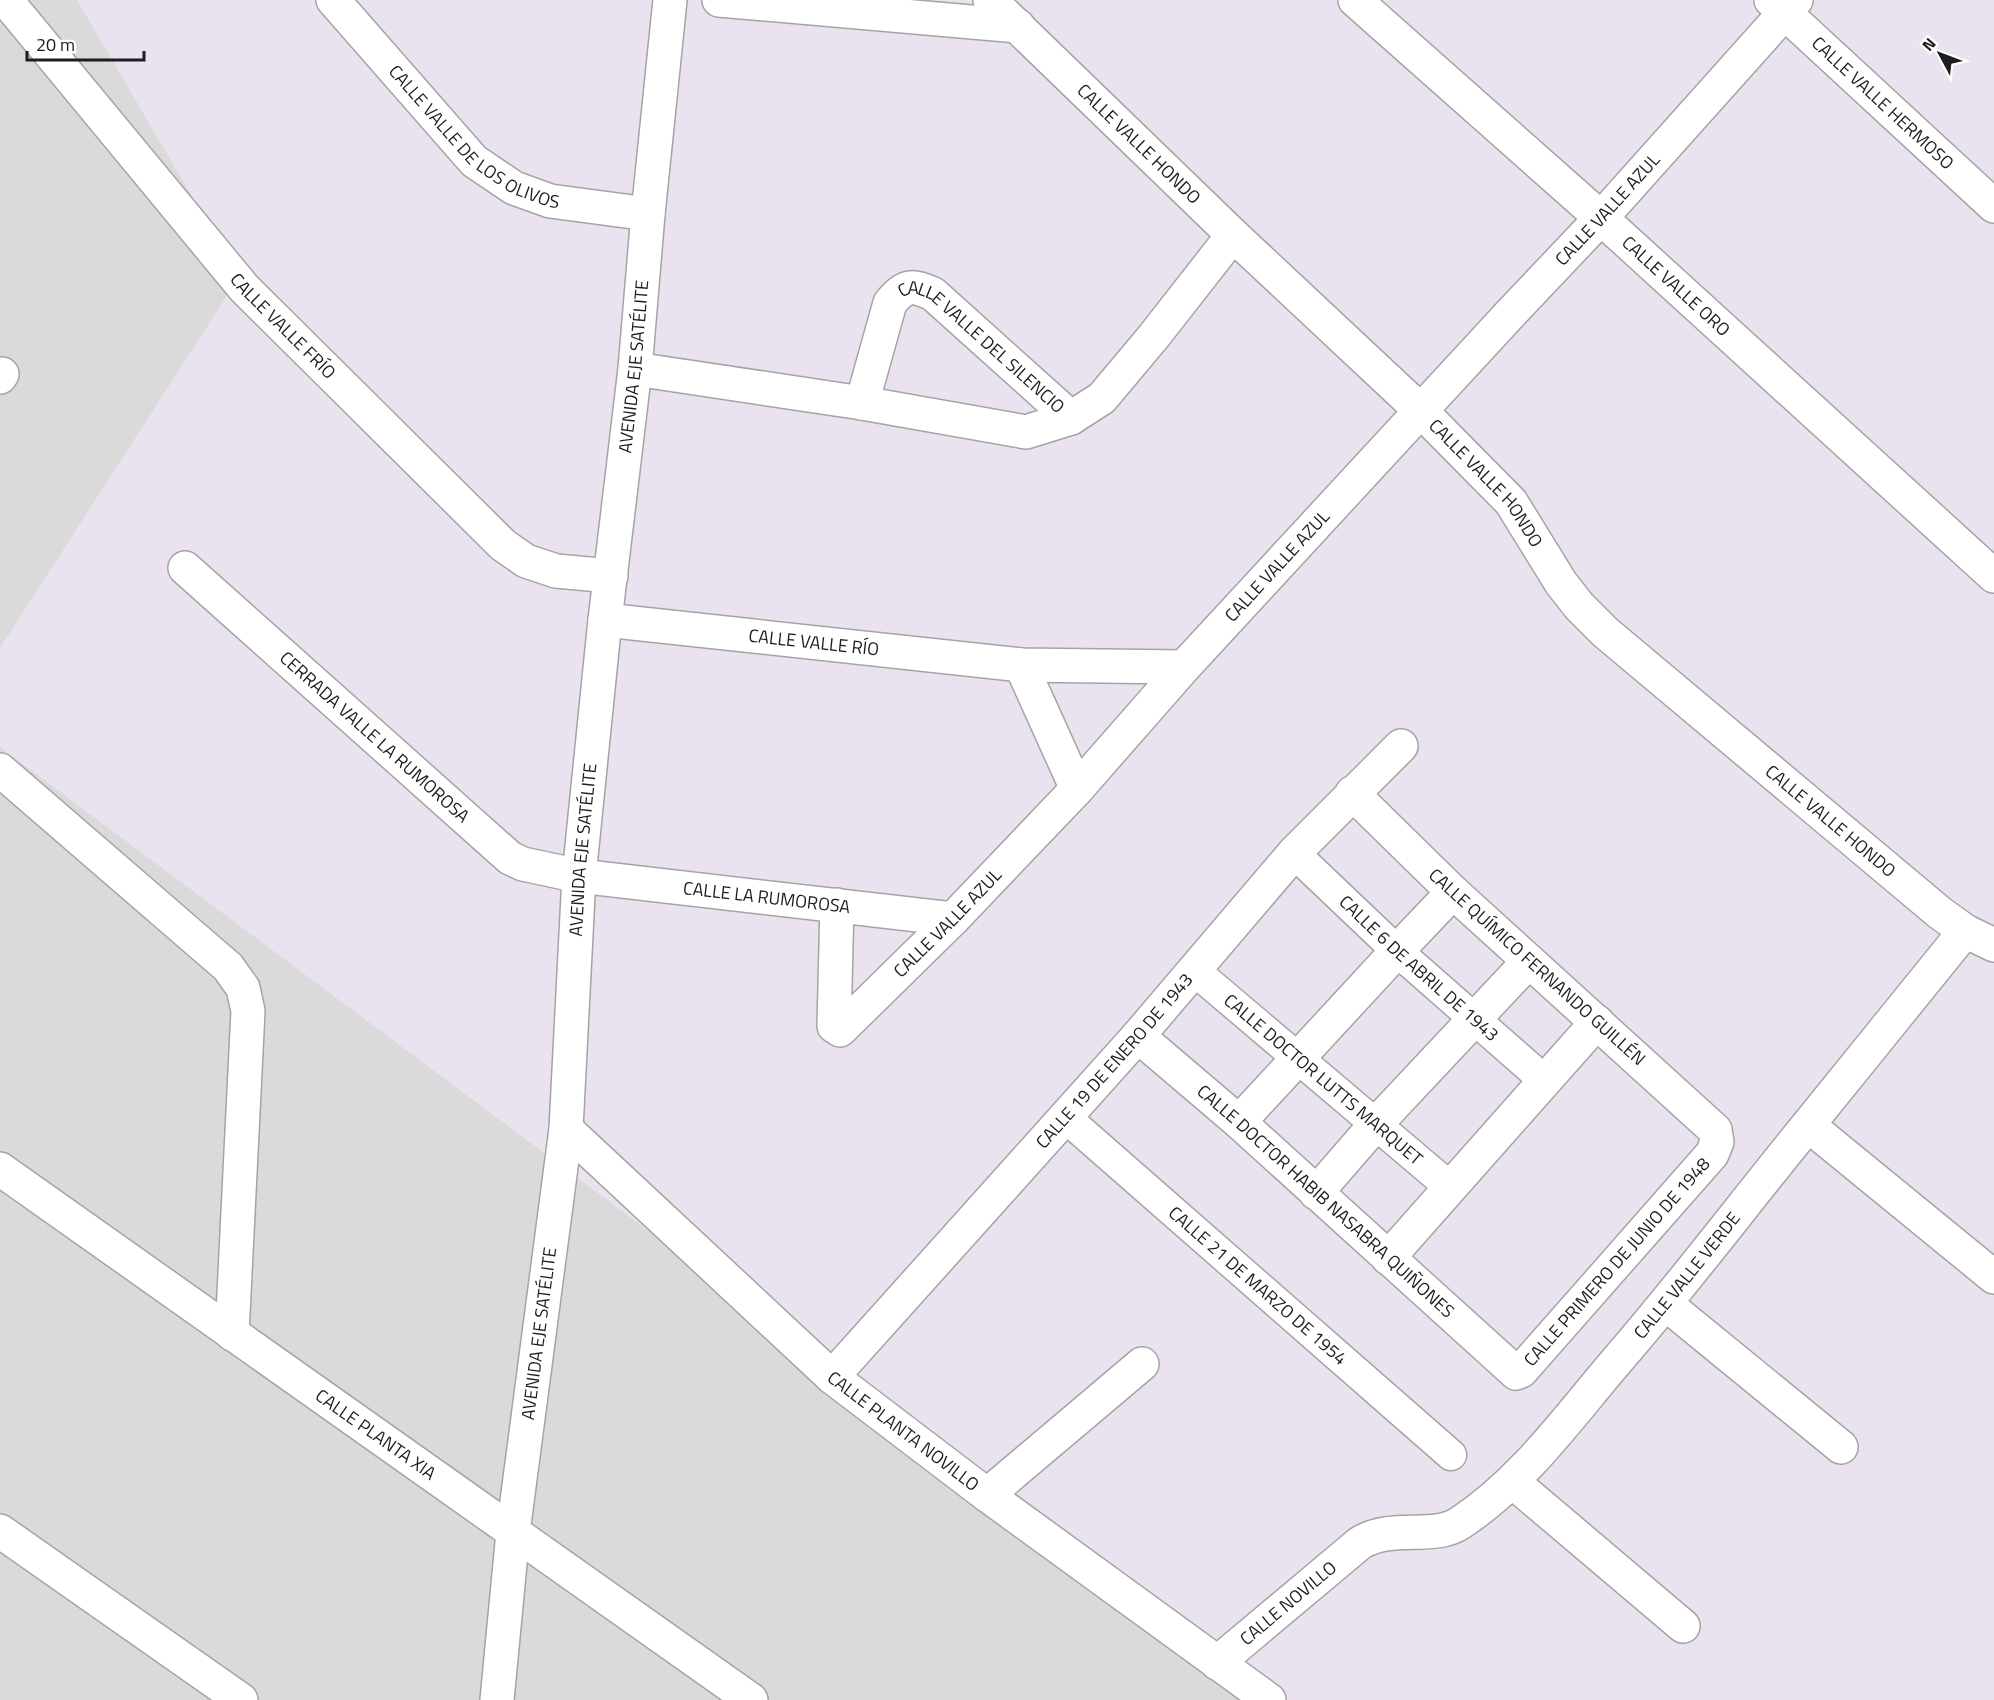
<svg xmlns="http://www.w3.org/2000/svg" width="1994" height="1700" font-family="'Titillium Web',sans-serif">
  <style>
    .residential { fill: #dadadb }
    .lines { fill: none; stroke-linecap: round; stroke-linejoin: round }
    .pedestrian-casing { stroke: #a4a4a4; stroke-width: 33 }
    .minor-casing { stroke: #a4a4a4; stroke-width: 36 }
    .tertiary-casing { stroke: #a4a4a4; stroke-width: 36 }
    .pedestrian { stroke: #fff; stroke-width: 30 }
    .minor { stroke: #fff; stroke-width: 33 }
    .tertiary { stroke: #fff; stroke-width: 33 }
    .labels { text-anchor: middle; stroke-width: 4.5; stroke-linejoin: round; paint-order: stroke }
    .street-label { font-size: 18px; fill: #1d1d1d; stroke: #fff }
  </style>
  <rect width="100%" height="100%" fill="#eae2ef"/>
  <path class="residential" d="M0,0H77L239,277L0,648Z
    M0,747L1277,1700H0Z"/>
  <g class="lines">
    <defs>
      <g id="pedestrian">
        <path id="s1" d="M1294,853L1397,951L1545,1081"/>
        <path id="s2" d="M1195,971L1451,1188"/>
        <path id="s3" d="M1065,1117L1451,1455"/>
      </g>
      <g id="minor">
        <path id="s4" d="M6,0L244,288L503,545L526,561L556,571L611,576"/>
        <path id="s5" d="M333,0L474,161L514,188L550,201L648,214"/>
        <path d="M719,0L1018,26"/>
        <path id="s6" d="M990,0L1233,235L1421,411L1511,502L1561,583L1579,606L1605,632L1940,913L1965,931L1994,945"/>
        <path id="s7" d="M1355,0L1601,218L1994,576"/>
        <path id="s8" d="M1771,0L1994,206"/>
        <path d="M635,369L862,403L1026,432L1071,418L1102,398L1154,336L1233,235"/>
        <path d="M0,377L2,374"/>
        <path id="s9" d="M862,403L890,303C906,284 912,285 933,294L1071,418"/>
        <path id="s10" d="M185,568L510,858L523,864L579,876L953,919"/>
        <path id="s11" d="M605,620L1021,665L1184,667"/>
        <path d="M1021,665L1077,789"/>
        <path d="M0,770L228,967L243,988L248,1011L232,1334"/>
        <path id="s12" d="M837,905L834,1026L840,1030L953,919L1077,789L1184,667L1511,313L1601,218L1796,0"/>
        <path id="s13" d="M1138,1036L1239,1122L1516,1373L1521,1371L1712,1154L1717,1142L1715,1130L1453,892L1352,793"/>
        <path d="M1239,1122L1397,951L1453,892"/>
        <path d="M1808,1125L1994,1277"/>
        <path id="s14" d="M566,1129L832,1377L987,1495L1269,1700"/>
        <path id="s15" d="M0,1169L751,1700"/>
        <path d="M1316,1193L1375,1125L1529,961"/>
        <path d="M1388,1258L1597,1022"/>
        <path d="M1666,1304L1841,1447"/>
        <path id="s16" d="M832,1377L1138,1036L1294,853L1401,746"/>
        <path d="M1513,1482L1683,1626"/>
        <path d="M987,1495L1142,1364"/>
        <path d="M0,1531L241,1700"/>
        <path id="s17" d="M1217,1663L1360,1543C1393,1523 1433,1541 1460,1523C1524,1481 1570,1415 1620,1357C1685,1282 1745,1202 1808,1125C1860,1060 1913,996 1965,931"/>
      </g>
      <g id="tertiary">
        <path id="s18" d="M497,1700L513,1532L566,1129L579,876L605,620L635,369L648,214L670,0"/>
      </g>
    </defs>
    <use href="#pedestrian" class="pedestrian-casing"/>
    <use href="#minor" class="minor-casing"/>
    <use href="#tertiary" class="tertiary-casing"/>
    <use href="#pedestrian" class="pedestrian"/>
    <use href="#minor" class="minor"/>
    <use href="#tertiary" class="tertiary"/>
  </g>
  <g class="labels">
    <g class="street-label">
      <text dy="6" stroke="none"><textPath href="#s8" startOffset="152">CALLE VALLE HERMOSO</textPath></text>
      <text dy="6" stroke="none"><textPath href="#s5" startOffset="200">CALLE VALLE DE LOS OLIVOS</textPath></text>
      <text dy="6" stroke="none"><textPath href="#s6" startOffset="207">CALLE VALLE HONDO</textPath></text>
      <text dy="6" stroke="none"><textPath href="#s12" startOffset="1252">CALLE VALLE AZUL</textPath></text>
      <text dy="6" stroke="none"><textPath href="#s7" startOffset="430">CALLE VALLE ORO</textPath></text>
      <text dy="6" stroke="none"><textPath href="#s4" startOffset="428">CALLE VALLE FRÍO</textPath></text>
      <text dy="6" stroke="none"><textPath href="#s9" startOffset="222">CALLE VALLE DEL SILENCIO</textPath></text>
      <text dy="6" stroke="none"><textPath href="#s18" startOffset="1341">AVENIDA EJE SATÉLITE</textPath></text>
      <text dy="6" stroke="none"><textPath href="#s6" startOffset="693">CALLE VALLE HONDO</textPath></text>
      <text dy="6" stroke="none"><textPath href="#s12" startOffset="766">CALLE VALLE AZUL</textPath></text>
      <text dy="6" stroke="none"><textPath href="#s11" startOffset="210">CALLE VALLE RÍO</textPath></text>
      <text dy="6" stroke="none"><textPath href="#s10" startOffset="254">CERRADA VALLE LA RUMOROSA</textPath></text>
      <text dy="6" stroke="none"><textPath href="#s6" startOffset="1179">CALLE VALLE HONDO</textPath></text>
      <text dy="6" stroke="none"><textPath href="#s18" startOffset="855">AVENIDA EJE SATÉLITE</textPath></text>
      <text dy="6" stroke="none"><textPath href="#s10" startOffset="696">CALLE LA RUMOROSA</textPath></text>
      <text dy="6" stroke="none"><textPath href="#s12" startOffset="280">CALLE VALLE AZUL</textPath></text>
      <text transform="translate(1537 967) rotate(42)" y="6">CALLE QUÍMICO FERNANDO GUILLÉN</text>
      <text dy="6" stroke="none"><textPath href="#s1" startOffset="170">CALLE 6 DE ABRIL DE 1943</textPath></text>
      <text dy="6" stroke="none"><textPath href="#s16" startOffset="424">CALLE 19 DE ENERO DE 1943</textPath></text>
      <text dy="6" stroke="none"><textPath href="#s2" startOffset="168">CALLE DOCTOR LUTTS MARQUET</textPath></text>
      <text dy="6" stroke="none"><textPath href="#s13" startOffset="250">CALLE DOCTOR HABIB NASABRA QUIÑONES</textPath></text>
      <text dy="6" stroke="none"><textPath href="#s13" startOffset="657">CALLE PRIMERO DE JUNIO DE 1948</textPath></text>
      <text dy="6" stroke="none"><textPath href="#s17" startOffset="627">CALLE VALLE VERDE</textPath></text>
      <text dy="6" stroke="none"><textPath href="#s3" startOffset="256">CALLE 21 DE MARZO DE 1954</textPath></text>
      <text dy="6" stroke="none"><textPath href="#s18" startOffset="369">AVENIDA EJE SATÉLITE</textPath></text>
      <text dy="6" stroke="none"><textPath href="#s14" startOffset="453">CALLE PLANTA NOVILLO</textPath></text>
      <text dy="6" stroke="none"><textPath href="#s15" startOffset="460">CALLE PLANTA XIA</textPath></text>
      <text dy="6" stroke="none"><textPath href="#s17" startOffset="93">CALLE NOVILLO</textPath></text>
    </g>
  </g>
  <g transform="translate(1940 54) rotate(311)" stroke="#ffffff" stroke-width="4.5" paint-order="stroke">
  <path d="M0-4.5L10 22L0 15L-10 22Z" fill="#1d1d1d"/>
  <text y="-9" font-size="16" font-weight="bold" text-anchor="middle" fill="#1d1d1d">N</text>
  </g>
  <path d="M27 51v9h117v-9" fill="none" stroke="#1d1d1d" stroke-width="3"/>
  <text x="36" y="51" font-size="18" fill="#1d1d1d" stroke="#ffffff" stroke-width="4.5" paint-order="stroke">20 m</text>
</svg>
